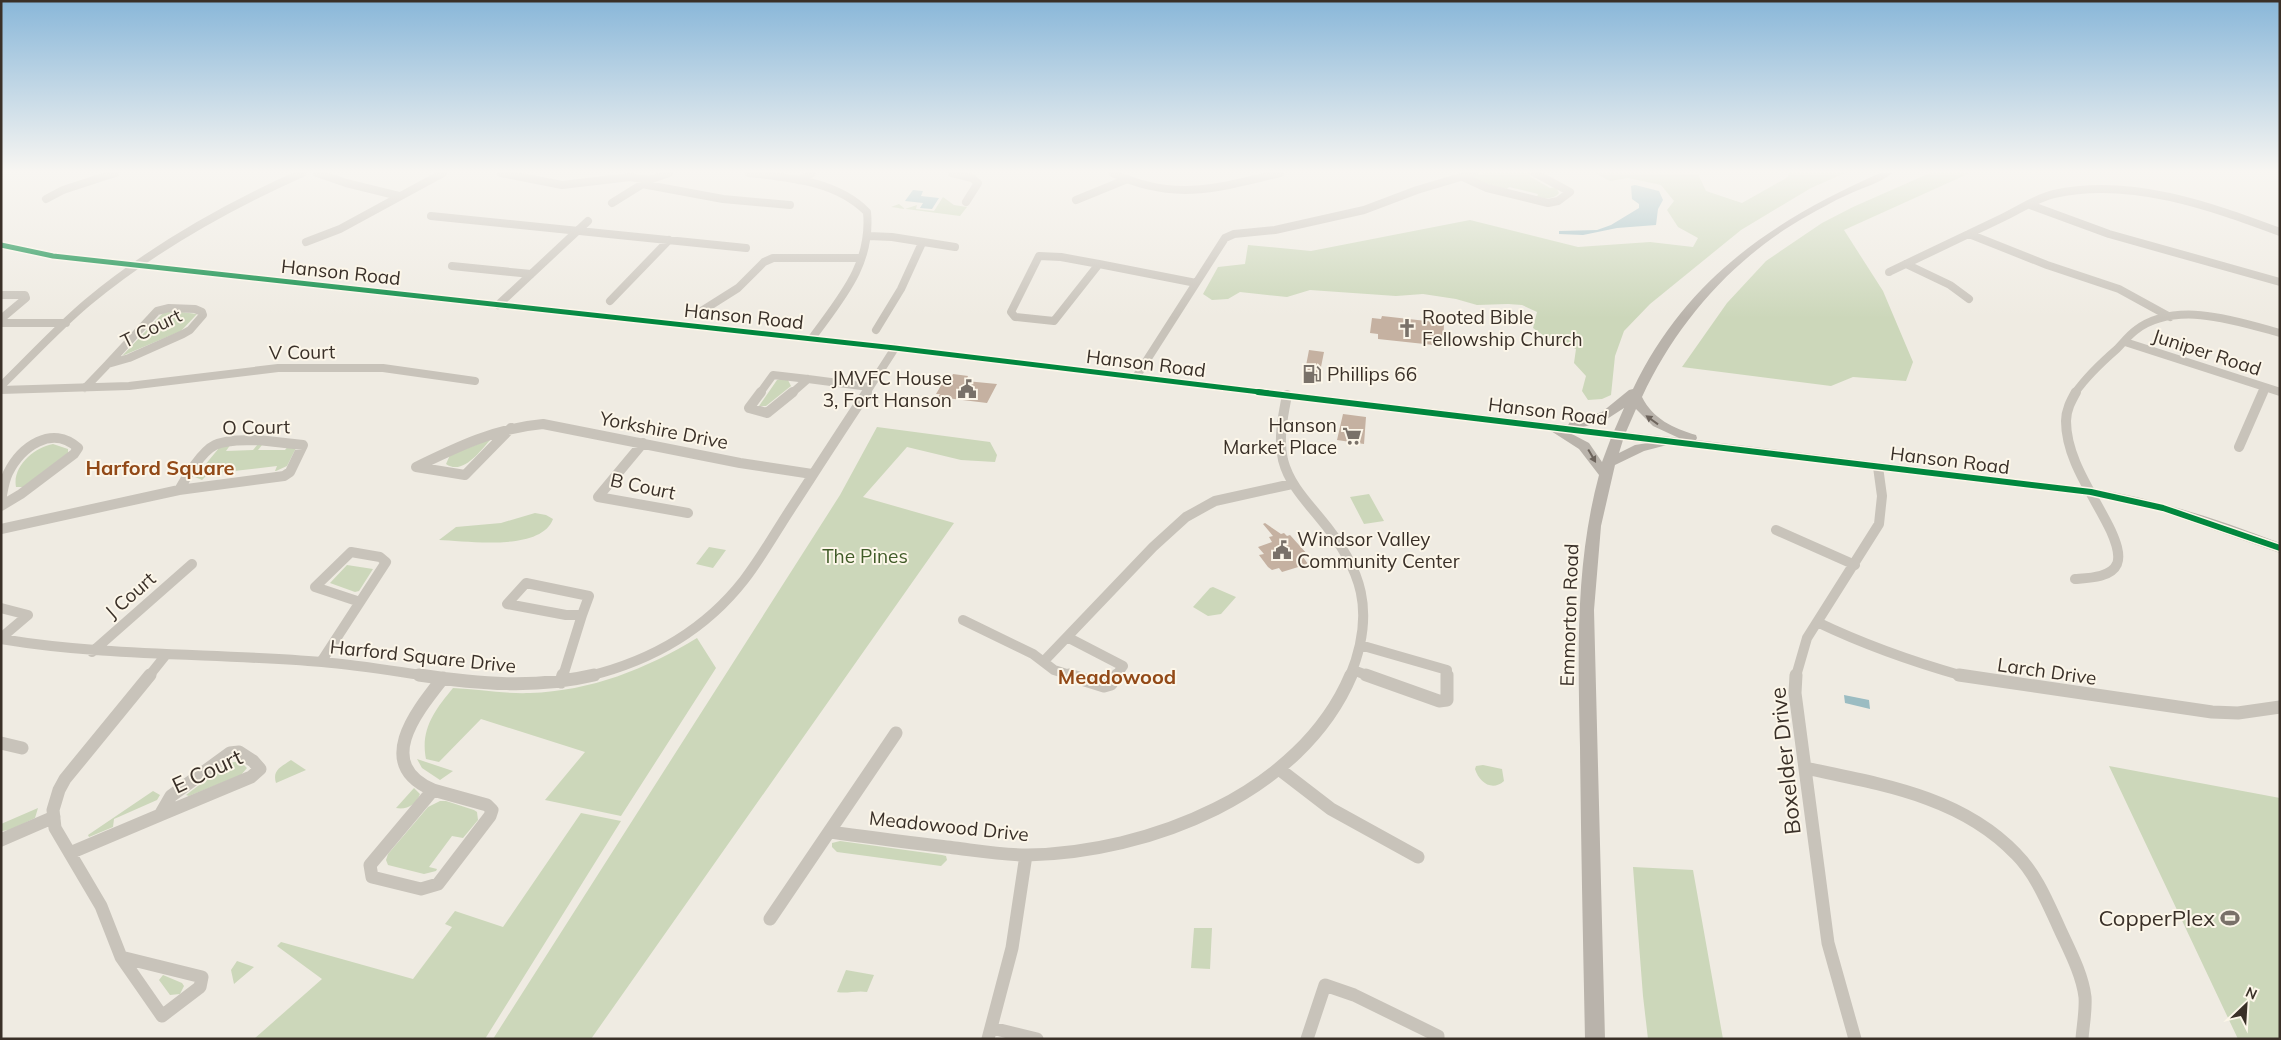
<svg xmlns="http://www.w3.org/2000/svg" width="2281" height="1040" font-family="Mulish,sans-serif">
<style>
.green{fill:#ccd7ba}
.water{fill:#9bbcc2}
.building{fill:#c5b1a1}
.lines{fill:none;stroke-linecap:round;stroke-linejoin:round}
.street-far2{stroke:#c8c3ba;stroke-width:8}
.street-far1{stroke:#c8c3ba;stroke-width:10}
.street{stroke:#c8c3ba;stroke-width:13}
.secondary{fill:#b9b3ab;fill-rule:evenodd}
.cycleway-far1-casing{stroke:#fcf6e9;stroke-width:8}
.cycleway-casing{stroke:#fcf6e9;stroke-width:9}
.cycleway-far1{stroke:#00873e;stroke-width:5}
.cycleway{stroke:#00873e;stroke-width:6}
.oneway{fill:#6d645c}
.labels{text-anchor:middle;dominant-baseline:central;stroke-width:4;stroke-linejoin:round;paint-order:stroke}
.street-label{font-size:19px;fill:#3a3028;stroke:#fcf6e9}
.poi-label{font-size:19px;fill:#3a3028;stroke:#fcf6e9;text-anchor:start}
.park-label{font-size:19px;fill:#405b28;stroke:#fcf6e9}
.neighbourhood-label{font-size:20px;font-weight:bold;fill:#924917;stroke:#fcf6e9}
.near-street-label{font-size:22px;fill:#3a3028;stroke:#fcf6e9}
.near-poi-label{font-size:22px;fill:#3a3028;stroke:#fcf6e9;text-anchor:end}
</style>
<rect width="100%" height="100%" fill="#efebe2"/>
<!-- green -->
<path class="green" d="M 1485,173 L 1531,173 L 1533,174 L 1529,176 L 1550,188 L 1556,187 L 1559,193 C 1555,199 1544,199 1537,197 L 1538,194 L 1509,187 L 1507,189 L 1490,186 L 1473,178 L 1474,175 Z
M 1595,173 L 1698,174 L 1706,191 L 1742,203 L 1788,177 L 1788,173 L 1845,173 L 1811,188 L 1741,230 L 1650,304 L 1624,331 L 1615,356 L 1611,395 L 1602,399 L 1588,400 L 1582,391 L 1586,376 L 1574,363 L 1576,349 L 1543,335 L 1533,328 L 1537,312 L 1522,305 L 1508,304 L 1477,305 L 1456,299 L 1423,294 L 1396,296 L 1310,290 L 1287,297 L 1240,292 L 1228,299 L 1212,300 L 1203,294 L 1218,267 L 1245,264 L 1248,245 L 1311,251 L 1470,220 L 1578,247 L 1650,242 L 1693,247 L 1698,238 L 1678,227 L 1667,210 L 1674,201 L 1661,185 L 1628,178 L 1610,181 Z
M 1930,173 L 1970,173 L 1844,230 L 1883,291 L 1913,362 L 1906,381 L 1853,377 L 1831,386 L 1682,367 L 1727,303 L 1766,261 L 1822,223 L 1853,207 Z
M 943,197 L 954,205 L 967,207 L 960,216 L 891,207 L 899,204 L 905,209 L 917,205 L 916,209 L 934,211 Z
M 173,311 L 197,314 L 181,331 L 122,356 L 163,313 Z
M 780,379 L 788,380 L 791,386 L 766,406 L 759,406 L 777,380 Z
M 877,427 L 990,442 L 997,455 L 995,462 L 961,460 L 907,447 L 863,497 L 954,523 L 591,1039 L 493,1039 L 840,495 Z
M 491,439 C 481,450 463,476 446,464 L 450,455 Z
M 53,444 L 68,449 L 68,453 L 23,487 L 16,487 C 12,466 35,447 53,444 Z
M 231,444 L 226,451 L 253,450 L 258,444 L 262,445 L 258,450 L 285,450 L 289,445 L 296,448 L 287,466 L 276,471 L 275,471 L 277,466 L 208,474 L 202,480 L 195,477 L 219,448 Z
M 1369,494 L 1384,521 L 1364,524 L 1350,497 Z
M 535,513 L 546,515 L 553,519 C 541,552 467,541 439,540 L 456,527 L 501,523 Z
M 709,547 L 726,550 L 713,568 L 696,564 Z
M 347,565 L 373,569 L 359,591 L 355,592 L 330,583 Z
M 1213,587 L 1236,597 L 1221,614 L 1208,616 L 1193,607 L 1210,588 Z
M 697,638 L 716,668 L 621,816 L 545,800 L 585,752 L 481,719 L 439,762 L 426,759 C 420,729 435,710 453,688 C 479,689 504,694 530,693 C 591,691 646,669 697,638 Z
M 417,759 L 453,771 L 440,780 L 422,768 Z
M 291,760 L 306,770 L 276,783 C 272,770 281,767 291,760 Z
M 240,761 L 247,768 L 241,775 L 189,796 L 186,795 L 228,763 Z
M 1483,765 L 1502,769 L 1504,781 C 1492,792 1479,782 1475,769 L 1476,766 Z
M 2109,766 L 2280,798 L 2280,1039 L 2238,1039 Z
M 414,788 L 420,794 C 416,805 407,810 396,808 Z
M 153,791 L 160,795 L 157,800 L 114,819 L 113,827 L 89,837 L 88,835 Z
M 440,801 L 446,801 L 474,810 L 477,812 L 478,820 L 463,838 L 452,836 L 429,867 L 437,869 L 436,871 L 424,874 L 388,865 L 386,860 L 388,854 L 428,807 Z
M 38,808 L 35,818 L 10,830 L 1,831 L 1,824 Z
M 581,813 L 621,821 L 485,1039 L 254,1039 L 322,979 L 277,946 L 281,942 L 413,979 L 452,927 L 445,924 L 455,911 L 503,927 Z
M 840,841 L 942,855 L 946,856 L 947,860 L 941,866 L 837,852 L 832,847 L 832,843 Z
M 1633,867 L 1693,870 L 1723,1039 L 1648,1039 L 1643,996 Z
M 1194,928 L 1212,928 L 1210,969 L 1191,968 Z
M 237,961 L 254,967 L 234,984 L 231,970 Z
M 846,970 L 874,975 L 867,992 C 857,990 847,994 837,992 Z
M 163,975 L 182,983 L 184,986 L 180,994 L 170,995 L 159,980 Z"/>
<!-- water -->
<path class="water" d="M 1635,185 L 1659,191 L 1663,200 L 1658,209 L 1656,225 L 1617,228 L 1583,235 L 1559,234 L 1559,231 L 1597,230 L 1611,225 L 1639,208 L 1639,204 L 1632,199 L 1631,186 Z
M 913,190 L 923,191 L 921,196 L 939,198 L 932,209 L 920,208 L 923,203 L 905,201 Z
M 1844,695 L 1869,700 L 1870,709 L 1845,703 Z"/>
<!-- building -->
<path class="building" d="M 1382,316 L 1444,323 L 1443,346 L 1378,339 L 1378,334 L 1370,333 L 1372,318 L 1381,319 Z
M 1309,350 L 1324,352 L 1319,377 L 1304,376 Z
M 953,374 L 968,376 L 966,381 L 997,384 L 987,403 L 938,397 L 940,394 L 936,394 L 946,377 L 951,378 Z
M 1343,414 L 1366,417 L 1364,444 L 1337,440 Z
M 1265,523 L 1281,534 L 1284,533 L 1287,536 L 1290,535 L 1308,555 L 1303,557 L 1308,564 L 1282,572 L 1279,568 L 1272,570 L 1268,567 L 1259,555 L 1264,554 L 1258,547 L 1272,542 L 1269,537 L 1273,536 L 1263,524 Z"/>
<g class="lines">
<!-- street-far2 -->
<path class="street-far2" d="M 317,173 L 346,183 L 399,196
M 501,173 L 562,185 L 630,177 L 649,180
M 749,173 C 791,178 836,181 867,212 C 872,264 841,298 812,338
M 952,173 L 972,178 L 978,183 L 966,202
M 1113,173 C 1173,202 1219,188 1280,173
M 1463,177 L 1487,188 L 1548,203 L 1558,201 L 1570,192 L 1535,173
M 799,180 L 812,173
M 642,184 L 723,199 L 790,205
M 46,199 L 63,190 L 115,173
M 1076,200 L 1125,180
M 612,203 L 649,180 L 669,173
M 2030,205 L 2109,234 L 2280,282
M 431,216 L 746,248
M 1969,234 L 2047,265 L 2119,289 L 2170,317
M 869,236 L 892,237 L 955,247
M 306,242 L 340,229 L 443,173
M 1039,256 L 1061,257 L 1099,264 L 1054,321 L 1015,317 L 1011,312 Z
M 1099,264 L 1196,283
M 1906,264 L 1950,285 L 1969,299
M 452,266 L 531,274
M 1889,272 C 1927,254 1965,236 2002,218 C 2019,210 2036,198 2054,194 C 2130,177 2210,206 2280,232
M 1,295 L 25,295 L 26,298 L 1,319
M 610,301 L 669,240
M 498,305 L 588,221
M 169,308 L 195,309 L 202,312 L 203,315 L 190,330 L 183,334 L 129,358 L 108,364 L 157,311 Z
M 700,312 L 738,288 L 764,262 L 773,258 L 861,258
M 1,323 L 66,323
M 876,330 L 901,289 L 922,243
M 2125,342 L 2280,392
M 1136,377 L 1225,238 L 1234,234 L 1275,230 L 1364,210 L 1417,190 L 1474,173
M 808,379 L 869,387
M 1,386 C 30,358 57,328 88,302 C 153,248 226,207 302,173
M 85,388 L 108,364
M 1,390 L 129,386 L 278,368 L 383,368 L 475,381
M 760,393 L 773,375 L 808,379
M 792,393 L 808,379
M 866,393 L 895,348
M 2075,393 C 2087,376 2102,362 2117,349 C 2123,343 2129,335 2136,330 C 2176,300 2237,321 2280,333
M 2263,393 L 2265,388"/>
<!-- street-far1 -->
<path class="street-far1" d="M 761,392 L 749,408 L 767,413 L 793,392
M 1287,395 C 1283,416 1278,438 1283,460 C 1289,483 1304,499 1319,517 C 1363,569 1376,612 1350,676
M 511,428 L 465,475 L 416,467 C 457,447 496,428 543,424 L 740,463 L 812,474
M 258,440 L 303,445 L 290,472 L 284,476 L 179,490 C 186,477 202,451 215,445 C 228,439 245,441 258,440 Z
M 643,443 L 598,497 L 688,513
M 2239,447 L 2263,392
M 1,500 C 3,491 4,481 8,473 C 21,447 52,424 78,448 L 74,454 L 21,494 L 1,506
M 1,529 L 179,490
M 1776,530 L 1855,565
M 2075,579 C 2087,578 2111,578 2117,564 C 2121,554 2115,540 2111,531 C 2095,497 2066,460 2066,421 C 2066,410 2071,401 2076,392
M 526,583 L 589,596 L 582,615 L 566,615 L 507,604 Z
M 1,608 L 28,615 L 1,638
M 963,620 L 1033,654 L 1054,670 L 1073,676
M 1817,622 C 1867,646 1910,661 1963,676
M 1067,637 L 1123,666 L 1116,676
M 1,639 C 108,657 215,653 322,662 C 358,665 393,671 428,676
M 1360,645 L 1447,670 L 1447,676
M 92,652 L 192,564
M 1044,661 L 1153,547 L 1186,517 L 1215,501 L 1292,484
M 321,662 L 386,562 L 380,557 L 351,552 L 315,587 L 360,602
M 1353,670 L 1369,676
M 149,676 L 165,656
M 563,676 L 582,615
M 589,676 C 650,661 705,630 744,580 C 761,558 775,533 790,510 C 816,470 841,431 867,392
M 1796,676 L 1807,638 L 1879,524 L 1882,496 L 1878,467"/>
<!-- street -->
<path class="street" d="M 419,675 C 478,684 536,689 594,675
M 1069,675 L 1104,686 L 1111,684 L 1117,675
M 1366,675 L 1439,701 L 1447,700 L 1447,675
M 1796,675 L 1795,693 L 1828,943 L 1855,1039
M 1959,675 L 2212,712 L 2238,713 L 2280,707
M 561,682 L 563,675
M 1,743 L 22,748
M 239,752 L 253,761 L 260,769 L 251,777 L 160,815 L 171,796 L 230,753 Z
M 1805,768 C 1880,784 1961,796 2016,854 C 2035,873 2046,899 2057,923 C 2067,946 2082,972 2085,997 C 2086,1011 2083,1025 2082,1039
M 1279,769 L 1331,809 L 1418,857
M 433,790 L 487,805 L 492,810 L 490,816 L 438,884 L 421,889 L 372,877 L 370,865 Z
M 433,790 C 373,764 417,711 443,678
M 831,832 C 872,838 914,843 955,848 C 979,851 1003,855 1027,855 C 1148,853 1301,794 1351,675
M 1,840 L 54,817
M 70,853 L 160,815
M 770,919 L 896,733
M 121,957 L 202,977 L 200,987 L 162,1016 Z
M 121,957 L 101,906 L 55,828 L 53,810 L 59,790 L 65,779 L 150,675
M 992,1028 L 1037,1039
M 988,1039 L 1012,948 L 1026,855
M 1307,1039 L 1325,985 L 1354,995 L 1438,1036 L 1438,1039"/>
<!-- secondary -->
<path class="secondary" d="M 1880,173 L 1892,173 C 1881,183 1861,188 1847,195 C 1833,201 1820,209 1807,216 C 1734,257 1677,322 1642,397 C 1653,419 1673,428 1696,435 L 1697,438 L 1696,440 L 2091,488 C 2156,499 2218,519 2280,543 L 2280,553 L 2159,511 L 2091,496 L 1667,445 L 1644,451 L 1615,465 L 1601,526 L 1594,610 L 1605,1039 L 1585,1039 C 1583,941 1581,844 1580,747 C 1578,655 1575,564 1599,475 L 1579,449 L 1551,431 L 895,351 L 53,259 L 1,248 L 1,242 L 53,253 L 895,345 L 1568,425 L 1570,422 L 1602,412 L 1629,390 L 1633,389 C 1686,279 1772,221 1880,173 ZM 1624,408 L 1614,431 L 1583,427 L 1604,421 ZM 1636,409 L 1653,426 L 1679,438 L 1626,432 ZM 1570,433 L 1611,438 L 1602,462 L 1589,443 ZM 1623,440 L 1648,443 L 1635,445 L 1619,453 Z"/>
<!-- cycleway-far1 casing -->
<g class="cycleway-far1-casing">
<path id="cycleway-far1" d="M 1,245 L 53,256 L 895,348 L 1268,393"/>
</g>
<!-- cycleway casing -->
<g class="cycleway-casing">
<path id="cycleway" d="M 1258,392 L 2091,492 L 2163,508 L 2280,548"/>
</g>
<!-- cycleway-far1 -->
<use href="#cycleway-far1" class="cycleway-far1"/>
<!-- cycleway -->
<use href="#cycleway" class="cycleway"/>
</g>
<!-- one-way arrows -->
<defs><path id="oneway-solid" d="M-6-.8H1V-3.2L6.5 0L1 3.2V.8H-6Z" transform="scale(1.25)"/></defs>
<g class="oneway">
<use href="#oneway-solid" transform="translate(1652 420) rotate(-144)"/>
<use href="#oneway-solid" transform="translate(1592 456) rotate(60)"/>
</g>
<!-- sky -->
<linearGradient id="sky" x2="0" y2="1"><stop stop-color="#89b7d9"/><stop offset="0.54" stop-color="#f8f6f2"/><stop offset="1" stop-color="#f8f6f2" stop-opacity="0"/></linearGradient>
<rect width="2281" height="318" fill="url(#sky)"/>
<!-- icons -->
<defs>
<g id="church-bare" transform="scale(1.5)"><path d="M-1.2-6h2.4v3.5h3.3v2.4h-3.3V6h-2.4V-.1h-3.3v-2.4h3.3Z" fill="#797169" stroke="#fcf6e9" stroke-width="2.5" paint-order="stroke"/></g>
<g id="fuel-bare" transform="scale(1.5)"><path d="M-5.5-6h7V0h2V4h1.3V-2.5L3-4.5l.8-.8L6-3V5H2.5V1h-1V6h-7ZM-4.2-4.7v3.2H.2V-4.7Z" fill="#797169" stroke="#fcf6e9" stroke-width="2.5" paint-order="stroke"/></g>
<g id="civic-bare" transform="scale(1.5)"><path d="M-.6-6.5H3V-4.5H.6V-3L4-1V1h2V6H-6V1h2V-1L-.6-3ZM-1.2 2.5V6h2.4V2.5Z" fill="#797169" stroke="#fcf6e9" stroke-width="2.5" paint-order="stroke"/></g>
<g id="supermarket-bare" transform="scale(1.5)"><path d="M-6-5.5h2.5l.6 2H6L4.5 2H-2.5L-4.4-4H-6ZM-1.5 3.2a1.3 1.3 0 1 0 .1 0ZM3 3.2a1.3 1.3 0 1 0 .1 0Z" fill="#797169" stroke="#fcf6e9" stroke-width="2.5" paint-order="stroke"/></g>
<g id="stadium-bare" transform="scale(1.5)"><path d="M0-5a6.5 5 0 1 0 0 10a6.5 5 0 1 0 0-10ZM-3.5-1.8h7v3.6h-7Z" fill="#797169" stroke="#fcf6e9" stroke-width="2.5" paint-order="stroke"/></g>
</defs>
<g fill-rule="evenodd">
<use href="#church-bare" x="1407" y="328"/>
<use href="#fuel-bare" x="1312" y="374"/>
<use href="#civic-bare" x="967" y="389"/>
<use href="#supermarket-bare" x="1352" y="436"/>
<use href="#civic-bare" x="1282" y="550"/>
<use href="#stadium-bare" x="2230" y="918"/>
</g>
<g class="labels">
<!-- street labels -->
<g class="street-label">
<text transform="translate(341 272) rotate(6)">Hanson Road</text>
<text transform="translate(744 316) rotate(6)">Hanson Road</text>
<text transform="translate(151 328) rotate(-26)">T Court</text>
<text transform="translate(302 352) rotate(-1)">V Court</text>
<text transform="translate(2207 352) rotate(18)">Juniper Road</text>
<text transform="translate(1146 363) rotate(7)">Hanson Road</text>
<text transform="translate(1548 411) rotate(7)">Hanson Road</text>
<text transform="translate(256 427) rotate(-1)">O Court</text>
<text transform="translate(664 430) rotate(11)">Yorkshire Drive</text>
<text transform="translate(1950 460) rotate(7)">Hanson Road</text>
<text transform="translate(643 486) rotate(12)">B Court</text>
<text transform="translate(130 595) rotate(-41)">J Court</text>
<text transform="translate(1569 615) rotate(-88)">Emmorton Road</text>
<text transform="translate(423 656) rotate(6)">Harford Square Drive</text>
<text transform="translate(2047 671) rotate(8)">Larch Drive</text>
<text transform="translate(949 826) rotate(6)">Meadowood Drive</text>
</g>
<!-- poi labels -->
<g class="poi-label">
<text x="1422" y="317">Rooted Bible<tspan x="1422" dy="22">Fellowship Church</tspan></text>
<text x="1327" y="374">Phillips 66</text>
<text x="952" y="378" text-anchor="end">JMVFC House<tspan x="952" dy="22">3, Fort Hanson</tspan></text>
<text x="1337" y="425" text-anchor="end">Hanson<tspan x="1337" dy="22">Market Place</tspan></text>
<text x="1297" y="539">Windsor Valley<tspan x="1297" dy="22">Community Center</tspan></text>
</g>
<!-- park labels -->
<g class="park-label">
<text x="865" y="556">The Pines</text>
</g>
<!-- neighbourhood labels -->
<g class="neighbourhood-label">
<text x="160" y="467">Harford Square</text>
<text x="1117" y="676">Meadowood</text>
</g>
<!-- near-street labels -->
<g class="near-street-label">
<text transform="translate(1785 761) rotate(-96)">Boxelder Drive</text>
<text transform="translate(207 771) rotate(-25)">E Court</text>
</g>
<!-- near-poi labels -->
<g class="near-poi-label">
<text x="2215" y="918">CopperPlex</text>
</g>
</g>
<!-- border -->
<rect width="2281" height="1040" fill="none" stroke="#3a3028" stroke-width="5"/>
<!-- north arrow -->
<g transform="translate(2246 1005) rotate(25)" stroke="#fcf6e9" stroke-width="4" paint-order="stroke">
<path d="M0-4L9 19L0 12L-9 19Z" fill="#3a3028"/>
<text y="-8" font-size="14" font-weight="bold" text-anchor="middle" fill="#3a3028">N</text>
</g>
</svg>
